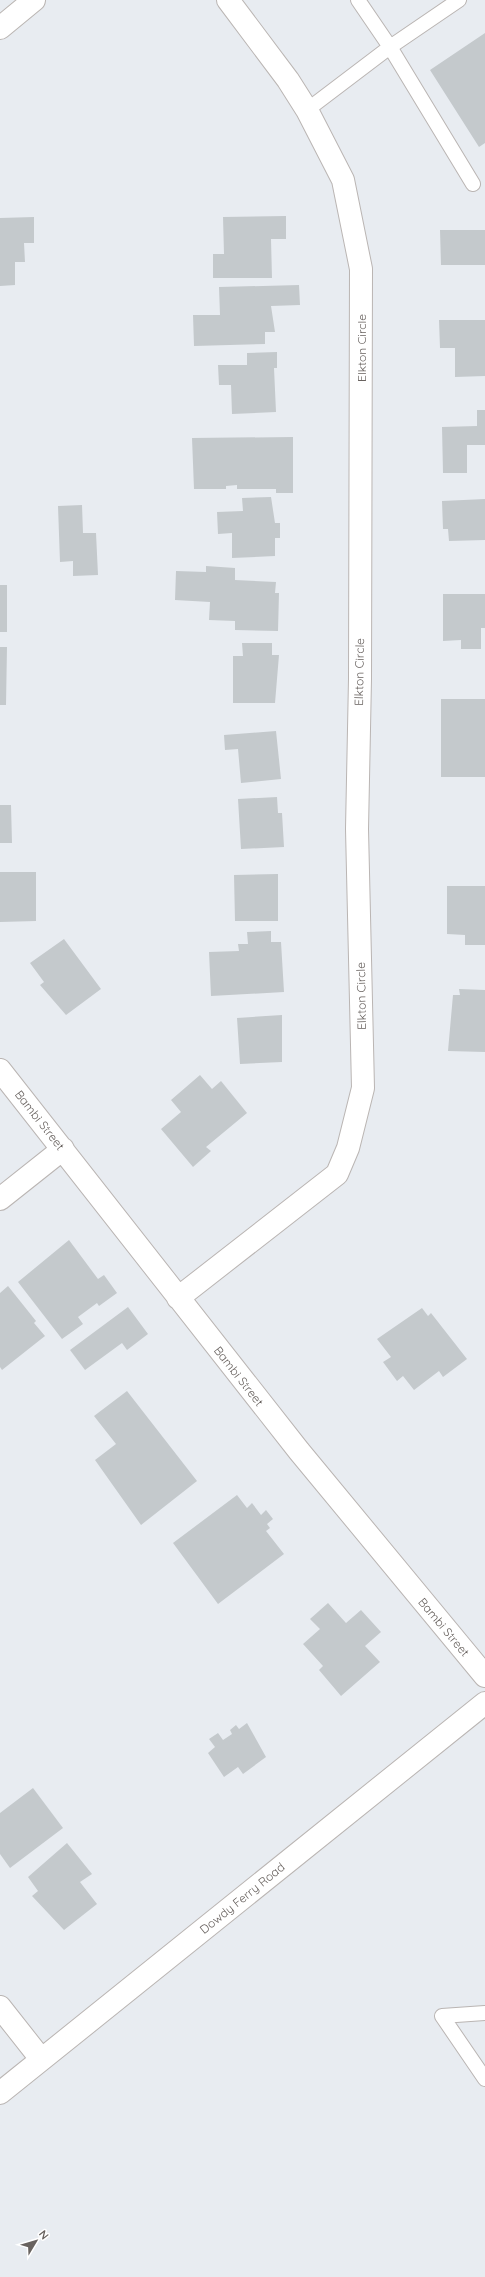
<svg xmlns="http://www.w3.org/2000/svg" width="485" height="2277" font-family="Quicksand,sans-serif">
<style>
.building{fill:#c4c9cc}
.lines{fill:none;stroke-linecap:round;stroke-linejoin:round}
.lane-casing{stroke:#bab5b3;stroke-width:16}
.street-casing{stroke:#bab5b3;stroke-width:24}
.secondary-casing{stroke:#bab5b2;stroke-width:24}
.lane{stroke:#fff;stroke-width:14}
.street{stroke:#fff;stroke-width:22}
.secondary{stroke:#fff;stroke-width:22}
.labels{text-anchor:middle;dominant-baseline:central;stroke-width:3;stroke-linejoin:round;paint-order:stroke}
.street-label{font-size:12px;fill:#68625f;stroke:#fff}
</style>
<rect width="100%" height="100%" fill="#e8ecf1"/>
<!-- building -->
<path class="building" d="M 485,33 L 485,143 L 479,147 L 430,70 Z
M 286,216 L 286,239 L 271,239 L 272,278 L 213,278 L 213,254 L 224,254 L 223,217 Z
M 34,217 L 34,243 L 24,243 L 25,262 L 15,262 L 15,285 L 0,286 L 0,218 Z
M 440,230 L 485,230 L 485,265 L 441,265 Z
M 299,285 L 300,305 L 271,306 L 275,332 L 265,332 L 265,344 L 194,346 L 193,315 L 220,315 L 219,287 Z
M 439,320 L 485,320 L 485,376 L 455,377 L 455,348 L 440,348 Z
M 277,352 L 277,368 L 274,368 L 276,412 L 232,414 L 231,385 L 219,385 L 218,365 L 247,365 L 247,353 Z
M 477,410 L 485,410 L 485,445 L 467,445 L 467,473 L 443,473 L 442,427 L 477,426 Z
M 293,437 L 293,493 L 276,493 L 276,489 L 237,489 L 237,485 L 226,486 L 226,489 L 194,489 L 192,438 Z
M 271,497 L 275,523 L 280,523 L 280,538 L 275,538 L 275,556 L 232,558 L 232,533 L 218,534 L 217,512 L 243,511 L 242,498 Z
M 485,499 L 485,540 L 449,541 L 448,529 L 443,529 L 442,501 Z
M 82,505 L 83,533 L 96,533 L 98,575 L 73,576 L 73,561 L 60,562 L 58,506 Z
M 206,566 L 235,568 L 235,580 L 276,582 L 275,593 L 279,593 L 278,631 L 235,630 L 235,621 L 209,620 L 210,602 L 175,600 L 176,571 L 206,572 Z
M 0,585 L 7,585 L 7,632 L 0,632 Z
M 443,594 L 485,594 L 485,628 L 481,628 L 481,649 L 461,649 L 461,640 L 443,641 Z
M 242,643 L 272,643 L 272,655 L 279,655 L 275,703 L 233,703 L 233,656 L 243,656 Z
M 0,647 L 7,647 L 6,705 L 0,705 Z
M 441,699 L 485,699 L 485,777 L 441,777 Z
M 276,731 L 281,779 L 241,783 L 238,749 L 225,750 L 224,735 Z
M 277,797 L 278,813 L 282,813 L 284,847 L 241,849 L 238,799 Z
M 0,805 L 11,805 L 12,843 L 0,843 Z
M 0,872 L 36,872 L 36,921 L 0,922 Z
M 278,874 L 278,921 L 235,921 L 234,875 Z
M 447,886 L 485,886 L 485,945 L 465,945 L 465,935 L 447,934 Z
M 271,931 L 271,942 L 281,942 L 284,992 L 211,996 L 209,952 L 239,951 L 238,944 L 248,944 L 247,932 Z
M 64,939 L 101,989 L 66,1015 L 40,985 L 44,982 L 30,963 Z
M 459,989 L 485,990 L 485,1052 L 448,1051 L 453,995 L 460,995 Z
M 282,1015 L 282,1062 L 240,1064 L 237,1018 Z
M 200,1075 L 212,1089 L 221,1081 L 247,1113 L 206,1147 L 211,1151 L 193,1167 L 161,1129 L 181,1112 L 171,1100 Z
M 69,1240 L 98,1279 L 104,1275 L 117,1293 L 99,1306 L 97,1303 L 78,1317 L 83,1324 L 62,1339 L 18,1282 Z
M 8,1286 L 36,1321 L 34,1323 L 45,1336 L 2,1370 L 0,1367 L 0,1293 Z
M 128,1307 L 148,1334 L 127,1350 L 122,1343 L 85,1370 L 70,1350 Z
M 422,1308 L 428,1316 L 431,1313 L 467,1359 L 443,1377 L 439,1371 L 414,1390 L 403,1376 L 397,1381 L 383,1362 L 391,1357 L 377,1339 Z
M 127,1391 L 197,1481 L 141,1525 L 95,1460 L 116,1444 L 94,1416 Z
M 237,1495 L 247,1508 L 252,1503 L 261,1515 L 266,1510 L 273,1519 L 267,1524 L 270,1528 L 266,1531 L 284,1554 L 218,1604 L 173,1543 Z
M 328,1603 L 346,1623 L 361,1610 L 381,1632 L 365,1646 L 380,1662 L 341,1696 L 319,1670 L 323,1666 L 303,1644 L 320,1629 L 310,1619 Z
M 247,1723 L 266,1757 L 243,1774 L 238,1767 L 224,1777 L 208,1753 L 215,1747 L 209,1739 L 218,1733 L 223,1740 L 232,1734 L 230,1730 L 236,1725 L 239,1729 Z
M 33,1788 L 63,1828 L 10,1868 L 0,1854 L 0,1813 Z
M 67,1843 L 92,1874 L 80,1882 L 97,1904 L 64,1930 L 32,1896 L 38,1891 L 28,1877 Z"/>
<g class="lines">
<!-- lane casing -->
<g class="lane-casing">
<path id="lane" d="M 358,0 L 390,47 L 473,184
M 307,110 L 390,47 L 459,0
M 485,2013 L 442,2016 L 485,2079"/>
</g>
<!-- street casing -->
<g class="street-casing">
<path id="street" d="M 0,1070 L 299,1451 L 485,1676
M 0,1199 L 63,1149
M 178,1298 L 337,1174 L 348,1148 L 363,1088 L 357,829 L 360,679 L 361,269 L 343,180 L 307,110 L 288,80 L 228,0
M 0,2007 L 41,2059
M 0,2093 L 485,1703"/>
</g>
<!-- secondary casing -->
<g class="secondary-casing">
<path id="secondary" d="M 0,28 L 34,0"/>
</g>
<!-- lane -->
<use href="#lane" class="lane"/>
<!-- street -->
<use href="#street" class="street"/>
<!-- secondary -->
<use href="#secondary" class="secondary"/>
</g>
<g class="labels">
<!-- street labels -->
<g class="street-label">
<text transform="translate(361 348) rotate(-90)">Elkton Circle</text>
<text transform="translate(359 672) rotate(-89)">Elkton Circle</text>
<text transform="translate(361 996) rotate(-91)">Elkton Circle</text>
<text transform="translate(40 1120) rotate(52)">Bambi Street</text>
<text transform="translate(239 1376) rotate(52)">Bambi Street</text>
<text transform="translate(444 1627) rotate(50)">Bambi Street</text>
<text transform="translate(242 1898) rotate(-39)">Dowdy Ferry Road</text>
</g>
</g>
<!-- north arrow -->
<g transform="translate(36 2241) rotate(52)" stroke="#ffffff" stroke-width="3" paint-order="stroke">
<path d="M0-3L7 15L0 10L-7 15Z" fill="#68625f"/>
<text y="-6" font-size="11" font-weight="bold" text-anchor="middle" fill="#68625f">N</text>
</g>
</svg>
